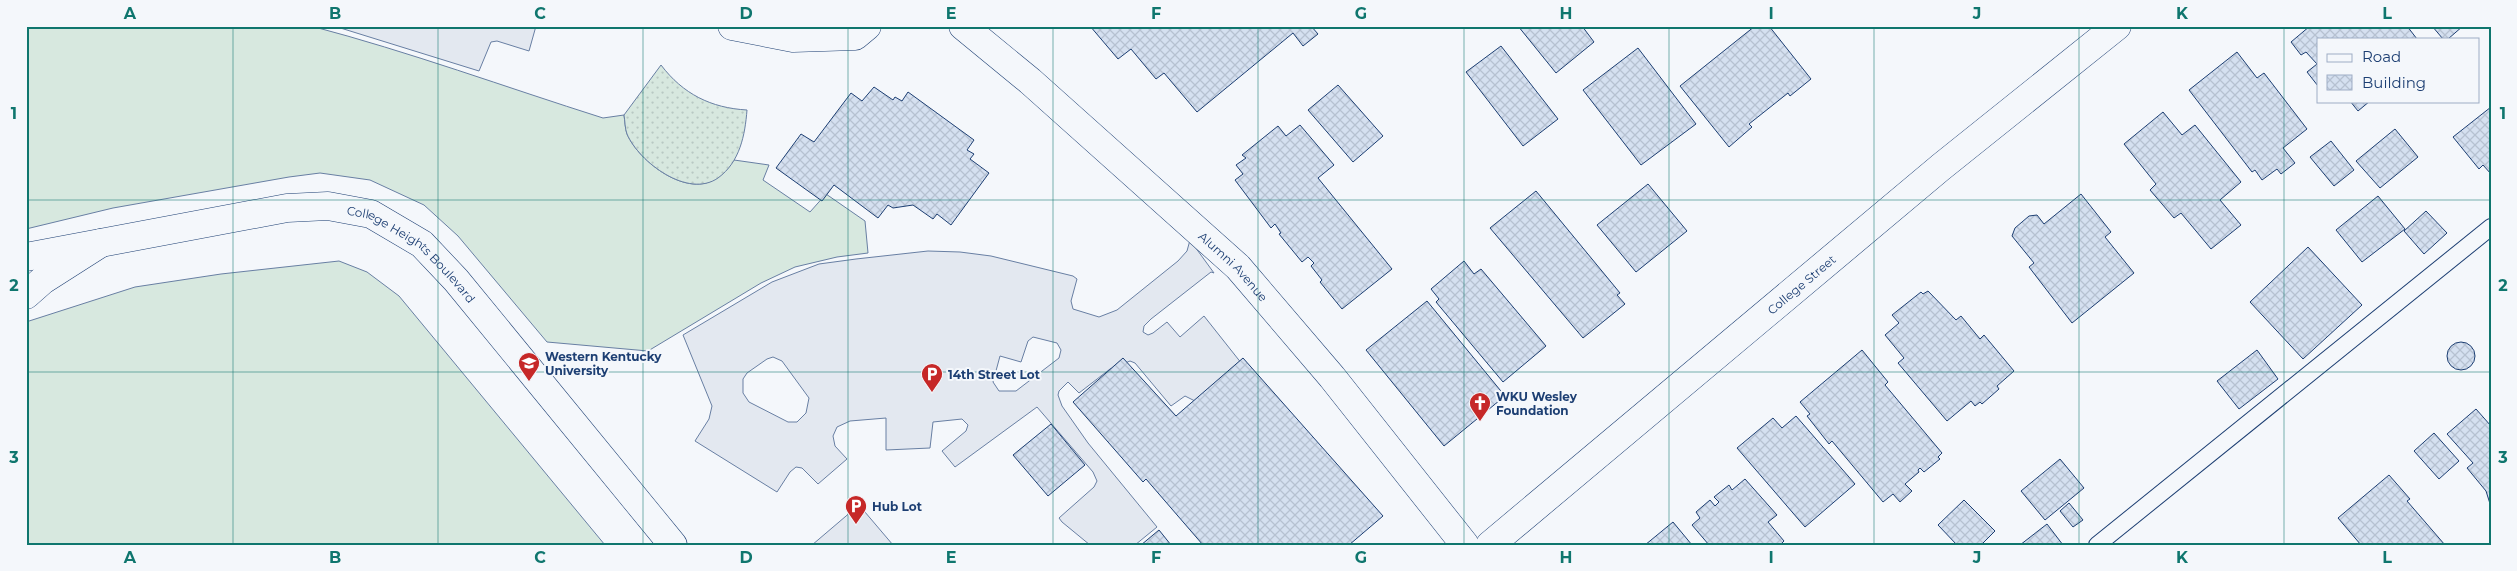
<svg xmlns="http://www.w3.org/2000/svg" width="2517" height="571" font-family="Montserrat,sans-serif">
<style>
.grass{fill:#d7e8df;stroke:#687fa3}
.garden{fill:url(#garden-dots);stroke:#687fa3}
.parking{fill:#e3e8f0;stroke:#687fa3;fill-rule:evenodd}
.building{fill:url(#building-cross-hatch);stroke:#1d3f73}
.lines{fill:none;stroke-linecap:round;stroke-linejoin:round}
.service-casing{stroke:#1d3f73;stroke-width:18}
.minor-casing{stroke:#1d3f73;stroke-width:29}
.tertiary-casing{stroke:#1d3f73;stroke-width:29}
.service{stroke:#f4f7fb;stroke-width:16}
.minor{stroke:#f4f7fb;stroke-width:28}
.tertiary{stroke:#f4f7fb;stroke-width:28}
.grid{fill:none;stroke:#0f766e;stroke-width:1;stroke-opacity:0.55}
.labels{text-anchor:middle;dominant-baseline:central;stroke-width:4;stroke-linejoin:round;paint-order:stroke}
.street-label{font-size:12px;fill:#1d3f73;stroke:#f4f7fb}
.poi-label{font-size:12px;font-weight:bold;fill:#1d3f73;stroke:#f4f7fb;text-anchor:start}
.neatline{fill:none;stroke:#0f766e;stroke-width:2}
.grid-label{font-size:16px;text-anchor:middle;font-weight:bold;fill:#0f766e}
</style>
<defs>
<pattern id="garden-dots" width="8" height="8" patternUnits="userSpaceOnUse" patternTransform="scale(1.25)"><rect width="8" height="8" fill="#d7e8df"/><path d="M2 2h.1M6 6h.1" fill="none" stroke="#b8c8c3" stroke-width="1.8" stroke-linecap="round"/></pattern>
<pattern id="building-cross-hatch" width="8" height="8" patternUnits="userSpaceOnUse" patternTransform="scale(1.25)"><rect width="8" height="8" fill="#d5e0f0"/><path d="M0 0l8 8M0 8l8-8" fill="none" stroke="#b6c1d1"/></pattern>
</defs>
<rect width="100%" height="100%" fill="#f4f7fb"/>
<!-- grass -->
<path class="grass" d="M 26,26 L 311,26 C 410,52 505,87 603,118 L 624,115 C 625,121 625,129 627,134 C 639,162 689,200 718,177 C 724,173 729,166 734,160 L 769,165 L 763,180 L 810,212 L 826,194 L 865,221 L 868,253 L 837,257 L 795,267 L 761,283 L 648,351 L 547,342 L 458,236 L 424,205 L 370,180 L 320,173 L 289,177 L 113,208 L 26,229 Z
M 339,261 L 367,272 L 399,296 L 605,545 L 26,545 L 26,322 L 135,287 L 221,274 Z"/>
<!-- garden -->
<path class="garden" d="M 661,65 C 683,94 711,108 747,110 C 745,135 740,162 718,178 C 688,199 639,162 627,134 C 625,129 625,121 624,115 Z"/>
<!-- parking -->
<path class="parking" d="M 334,26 L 536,26 L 529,51 L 497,41 L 491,42 L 479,71 Z
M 1190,240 L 1214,273 L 1211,272 L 1151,319 L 1144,326 L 1143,332 L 1148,335 L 1153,333 L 1167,322 L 1180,337 L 1204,316 L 1242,364 L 1197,402 L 1185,396 L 1171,406 L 1135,363 L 1130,361 L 1110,369 L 1079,393 L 1068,382 L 1059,391 L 1058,395 L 1062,406 L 1088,443 L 1157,527 L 1135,545 L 1090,545 L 1062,522 L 1059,518 L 1094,487 L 1097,481 L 1093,472 L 1037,407 L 955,467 L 942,451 L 966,431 L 968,425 L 962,419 L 933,422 L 930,448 L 886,450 L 886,418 L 850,421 L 837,427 L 833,436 L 835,446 L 847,459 L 818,484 L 802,468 L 796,467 L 790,472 L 777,492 L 695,441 L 709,419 L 712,406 L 683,335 L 772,282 L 819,264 L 856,259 L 928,251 L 960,252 L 991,256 L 1073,276 L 1077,279 L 1071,301 L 1073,309 L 1099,317 L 1117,310 L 1178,261 L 1187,251 ZM 1033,337 L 1057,343 L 1061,350 L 1059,358 L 1016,391 L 999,391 L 993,382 L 1000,356 L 1021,362 L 1028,341 ZM 773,357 L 782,361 L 809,398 L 806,413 L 797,422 L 788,422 L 749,402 L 743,393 L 743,379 L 747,373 L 767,359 Z
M 859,505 L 893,545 L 812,545 Z"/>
<!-- building -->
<path class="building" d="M 1090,26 L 1311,26 L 1318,34 L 1303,46 L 1293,33 L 1197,112 L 1164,73 L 1156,79 L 1131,49 L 1118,59 Z
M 1518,26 L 1582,26 L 1594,42 L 1556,73 Z
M 1755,26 L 1769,26 L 1811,79 L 1790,96 L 1788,93 L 1749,124 L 1752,127 L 1729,147 L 1680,86 Z
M 2310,26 L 2407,26 L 2417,39 L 2318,39 L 2318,86 L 2307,72 L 2317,64 L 2306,52 L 2301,55 L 2291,42 Z
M 2432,26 L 2463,26 L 2448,39 L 2443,39 Z
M 1501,46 L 1558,119 L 1523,146 L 1466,72 Z
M 1638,48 L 1696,124 L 1641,165 L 1583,90 Z
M 2237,52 L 2257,78 L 2264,73 L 2307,129 L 2283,148 L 2295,163 L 2281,174 L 2277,169 L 2262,180 L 2255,170 L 2252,172 L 2189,90 Z
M 1338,85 L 1383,136 L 1353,162 L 1308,110 Z
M 874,87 L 893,100 L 895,97 L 902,101 L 908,92 L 974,140 L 967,150 L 974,154 L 970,159 L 989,173 L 951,225 L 937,214 L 933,219 L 913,205 L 893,208 L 888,205 L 878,218 L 834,185 L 822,201 L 776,168 L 801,134 L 814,142 L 851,93 L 862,101 Z
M 2350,101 L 2370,101 L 2358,111 Z
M 2491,107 L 2491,174 L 2483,165 L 2479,169 L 2453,137 Z
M 2163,112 L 2182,135 L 2195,125 L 2241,182 L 2220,200 L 2241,225 L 2211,249 L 2181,213 L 2174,218 L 2150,190 L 2156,184 L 2124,144 Z
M 1300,125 L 1334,165 L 1318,178 L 1392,269 L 1342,309 L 1320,282 L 1322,280 L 1311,266 L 1314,263 L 1308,257 L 1302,262 L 1279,234 L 1281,233 L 1275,224 L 1271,228 L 1235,180 L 1243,174 L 1236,165 L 1246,158 L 1242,155 L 1278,126 L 1286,136 Z
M 2395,129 L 2418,157 L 2380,188 L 2356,161 Z
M 2331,141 L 2354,170 L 2334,186 L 2310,157 Z
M 1648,184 L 1687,231 L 1636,272 L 1597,225 Z
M 1536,191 L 1620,293 L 1617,295 L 1625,304 L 1583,338 L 1490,228 Z
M 2081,194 L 2111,232 L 2105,237 L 2134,273 L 2072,323 L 2029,267 L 2034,263 L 2012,236 L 2015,228 L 2029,216 L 2037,215 L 2044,224 Z
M 2378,196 L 2405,229 L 2362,262 L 2336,230 Z
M 2426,211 L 2447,233 L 2424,254 L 2404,231 Z
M 2308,247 L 2362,305 L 2303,359 L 2250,302 Z
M 1464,261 L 1474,274 L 1481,269 L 1546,346 L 1503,382 L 1436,302 L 1439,299 L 1431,289 Z
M 1928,291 L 1956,320 L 1961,316 L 1980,339 L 1984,335 L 2014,371 L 1997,386 L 1999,389 L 1982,404 L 1980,402 L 1975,406 L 1971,401 L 1947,421 L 1898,363 L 1904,358 L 1885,335 L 1899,323 L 1892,315 L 1921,292 L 1923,294 Z
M 1427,301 L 1505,396 L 1444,446 L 1366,350 Z
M2447 356a14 14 0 1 1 28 0a14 14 0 1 1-28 0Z
M 1862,350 L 1888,382 L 1885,385 L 1942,453 L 1938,457 L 1940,459 L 1924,472 L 1920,468 L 1918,470 L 1919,472 L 1905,484 L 1912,491 L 1900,502 L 1893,494 L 1883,502 L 1832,441 L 1829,444 L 1807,416 L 1810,414 L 1800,402 Z
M 2257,350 L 2278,379 L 2239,409 L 2217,381 Z
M 1123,358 L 1176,416 L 1243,358 L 1383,516 L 1349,545 L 1203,545 L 1146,479 L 1143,482 L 1073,402 Z
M 2476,409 L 2491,426 L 2491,507 L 2486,491 L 2467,468 L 2473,463 L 2447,434 Z
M 1796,416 L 1855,484 L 1805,527 L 1737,448 L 1773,418 L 1782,428 Z
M 1051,424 L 1085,465 L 1048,496 L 1013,455 Z
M 2434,433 L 2459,461 L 2439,479 L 2414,451 Z
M 2060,459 L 2084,488 L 2045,520 L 2021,491 Z
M 2389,475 L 2410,499 L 2407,501 L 2445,545 L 2361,545 L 2338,518 Z
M 1745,479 L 1777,515 L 1768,522 L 1784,541 L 1780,545 L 1709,545 L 1692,525 L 1700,518 L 1696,512 L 1710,500 L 1715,506 L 1719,502 L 1714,497 L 1729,485 L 1732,490 Z
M 1964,500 L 1995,531 L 1981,545 L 1957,545 L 1938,525 Z
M 2069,503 L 2083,520 L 2073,527 L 2060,511 Z
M 1673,522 L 1692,545 L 1645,545 Z
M 2047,524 L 2063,545 L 2020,545 Z
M 1159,530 L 1171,545 L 1141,545 Z"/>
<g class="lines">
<!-- service casing -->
<g class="service-casing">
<path id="service" d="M 2097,545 L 2491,227"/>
</g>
<!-- minor casing -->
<g class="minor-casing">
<g id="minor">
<path id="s1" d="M 963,26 L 1030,81 L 1238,267 L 1332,377 L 1465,545"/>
<path d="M 26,295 L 43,280 L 101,243"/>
</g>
</g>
<!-- tertiary casing -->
<g class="tertiary-casing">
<g id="tertiary">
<path d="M 732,26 L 793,38 L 855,36 L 867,26"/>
<path id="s2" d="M 26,257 L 287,208 L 328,206 L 371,214 L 422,244 L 456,280 L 673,545"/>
<path id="s3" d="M 1490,545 L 1941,167 L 2117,26"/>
</g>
</g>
<!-- service -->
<use href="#service" class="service"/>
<!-- minor -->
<use href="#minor" class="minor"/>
<!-- tertiary -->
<use href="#tertiary" class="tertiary"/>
</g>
<!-- grid -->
<path class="grid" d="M 233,26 L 233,545M 438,26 L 438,545M 643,26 L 643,545M 848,26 L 848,545M 1053,26 L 1053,545M 1258,26 L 1258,545M 1464,26 L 1464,545M 1669,26 L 1669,545M 1874,26 L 1874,545M 2079,26 L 2079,545M 2284,26 L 2284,545M 26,200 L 2491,200M 26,372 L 2491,372"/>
<!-- icons -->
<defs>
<g id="university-pin" transform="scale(1.125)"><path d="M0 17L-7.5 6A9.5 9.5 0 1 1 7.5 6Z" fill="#c62828" stroke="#f4f7fb"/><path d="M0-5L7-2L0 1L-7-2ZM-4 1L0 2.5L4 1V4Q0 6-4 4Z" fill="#fff"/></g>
<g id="parking-pin" transform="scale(1.125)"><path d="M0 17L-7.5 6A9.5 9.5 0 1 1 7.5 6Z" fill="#c62828" stroke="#f4f7fb"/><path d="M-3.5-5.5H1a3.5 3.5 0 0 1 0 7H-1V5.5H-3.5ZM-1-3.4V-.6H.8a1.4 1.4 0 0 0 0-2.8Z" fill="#fff"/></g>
<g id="church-pin" transform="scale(1.125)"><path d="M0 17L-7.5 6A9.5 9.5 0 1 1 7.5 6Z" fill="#c62828" stroke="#f4f7fb"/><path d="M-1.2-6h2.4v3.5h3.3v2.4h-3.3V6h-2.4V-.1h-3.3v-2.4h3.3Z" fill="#fff"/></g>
</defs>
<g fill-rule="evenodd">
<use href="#university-pin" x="529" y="363"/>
<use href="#parking-pin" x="932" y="374"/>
<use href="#church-pin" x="1480" y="403"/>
<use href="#parking-pin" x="856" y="506"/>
</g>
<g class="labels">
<!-- street labels -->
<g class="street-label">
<text stroke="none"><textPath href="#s2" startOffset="406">College Heights Boulevard</textPath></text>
<text stroke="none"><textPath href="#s1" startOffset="362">Alumni Avenue</textPath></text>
<text stroke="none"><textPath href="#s3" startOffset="406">College Street</textPath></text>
</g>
<!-- poi labels -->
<g class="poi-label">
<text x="545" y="356">Western Kentucky<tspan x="545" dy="14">University</tspan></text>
<text x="948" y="374">14th Street Lot</text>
<text x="1496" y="396">WKU Wesley<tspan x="1496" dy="14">Foundation</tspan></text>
<text x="872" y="506">Hub Lot</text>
</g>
</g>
<!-- border -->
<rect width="2517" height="571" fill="none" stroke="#f4f7fb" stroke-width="55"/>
<!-- legend -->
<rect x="2317" y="38" width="162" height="65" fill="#f4f7fb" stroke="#9eadc5"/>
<rect x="2327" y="54" width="25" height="8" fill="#f4f7fb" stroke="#9eadc5"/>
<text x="2362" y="62" font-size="15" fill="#1d3f73">Road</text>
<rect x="2327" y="75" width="25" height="15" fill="url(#building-cross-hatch)" stroke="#9eadc5"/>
<text x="2362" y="88" font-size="15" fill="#1d3f73">Building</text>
<rect x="28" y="28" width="2462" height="516" class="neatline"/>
<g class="grid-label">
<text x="130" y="19">A</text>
<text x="335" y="19">B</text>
<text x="540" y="19">C</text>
<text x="746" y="19">D</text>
<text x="951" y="19">E</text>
<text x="1156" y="19">F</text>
<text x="1361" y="19">G</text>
<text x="1566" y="19">H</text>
<text x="1771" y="19">I</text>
<text x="1977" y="19">J</text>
<text x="2182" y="19">K</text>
<text x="2387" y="19">L</text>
<text x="14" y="119">1</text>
<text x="2503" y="119">1</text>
<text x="14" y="291">2</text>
<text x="2503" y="291">2</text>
<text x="14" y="463">3</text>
<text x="2503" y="463">3</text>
<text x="130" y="563">A</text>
<text x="335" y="563">B</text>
<text x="540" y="563">C</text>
<text x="746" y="563">D</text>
<text x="951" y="563">E</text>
<text x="1156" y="563">F</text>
<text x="1361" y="563">G</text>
<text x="1566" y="563">H</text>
<text x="1771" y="563">I</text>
<text x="1977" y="563">J</text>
<text x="2182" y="563">K</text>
<text x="2387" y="563">L</text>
</g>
</svg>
